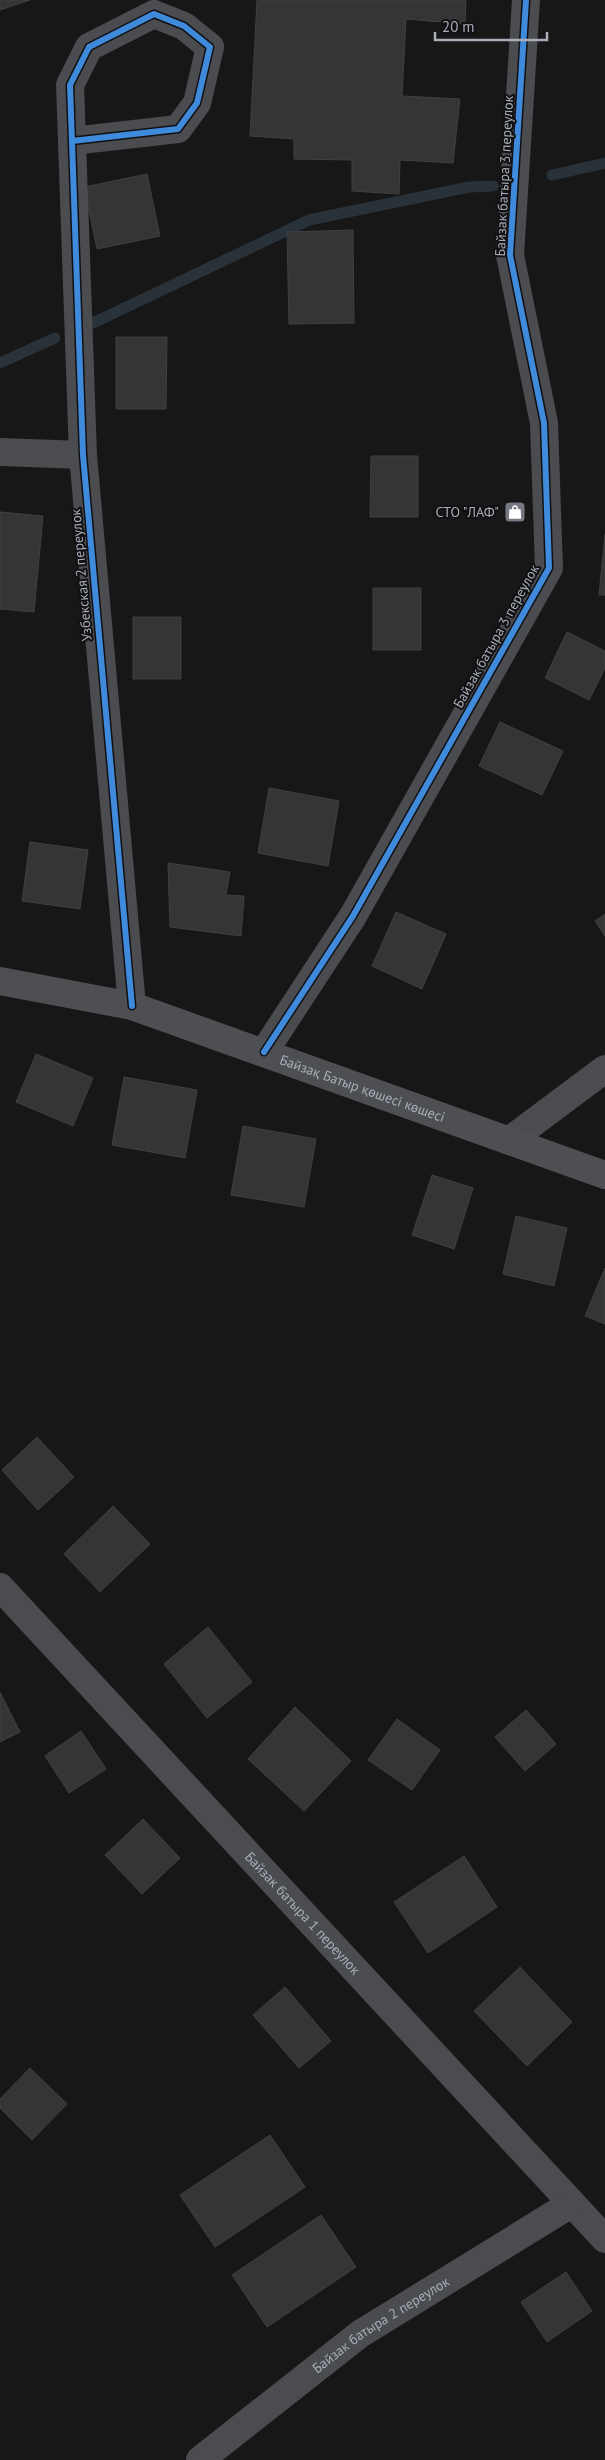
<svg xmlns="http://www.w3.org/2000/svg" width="605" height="2460" font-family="'PT Sans',sans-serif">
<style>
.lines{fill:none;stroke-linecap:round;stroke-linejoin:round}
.stream{stroke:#2a3239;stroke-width:11}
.building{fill:#353536;stroke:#3f4043}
.minor{stroke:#4b4c50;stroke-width:28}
.major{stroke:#4d4f52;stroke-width:28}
.cycleway-casing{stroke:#111113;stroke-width:9}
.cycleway{stroke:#408adc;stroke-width:6}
.labels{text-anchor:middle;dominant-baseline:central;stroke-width:4;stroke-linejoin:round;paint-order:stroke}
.street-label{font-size:14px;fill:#a8adb8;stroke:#111113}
.poi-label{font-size:14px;fill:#a8adb8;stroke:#111113;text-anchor:end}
</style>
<rect width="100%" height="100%" fill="#171717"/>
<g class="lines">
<!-- stream -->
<path class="stream" d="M 552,175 L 605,163
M 93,323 L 309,220 L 469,187 L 493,186
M 0,363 L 55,338"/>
</g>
<!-- building -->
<path class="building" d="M 0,0 L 30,0 L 0,10 Z
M 257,0 L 466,0 L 465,24 L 406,19 L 402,96 L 460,99 L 453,163 L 400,160 L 399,194 L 352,191 L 352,160 L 294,159 L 294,139 L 250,136 Z
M 147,174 L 160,236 L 97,249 L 84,187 Z
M 353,230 L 354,323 L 289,324 L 287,232 Z
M 116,337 L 167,337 L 166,409 L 116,409 Z
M 371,456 L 418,456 L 418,517 L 370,517 Z
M 0,512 L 43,516 L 34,612 L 0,609 Z
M 605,534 L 605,595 L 599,595 Z
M 373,588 L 421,588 L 421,650 L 373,650 Z
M 133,617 L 181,617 L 181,679 L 133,679 Z
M 567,632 L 605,651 L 605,668 L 589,700 L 545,678 Z
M 500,722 L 563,751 L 542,795 L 479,766 Z
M 269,788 L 339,801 L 328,866 L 258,853 Z
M 30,842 L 88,850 L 80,909 L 22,901 Z
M 168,863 L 230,872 L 226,895 L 244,896 L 241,936 L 170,927 Z
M 396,912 L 446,934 L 422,989 L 372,966 Z
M 605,914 L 605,936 L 595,921 Z
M 36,1054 L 93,1078 L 73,1126 L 16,1102 Z
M 124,1077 L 197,1090 L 185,1158 L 112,1145 Z
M 243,1126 L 316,1139 L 304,1207 L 231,1195 Z
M 432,1175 L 473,1188 L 454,1249 L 412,1235 Z
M 516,1216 L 567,1228 L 554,1286 L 503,1274 Z
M 605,1268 L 605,1324 L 585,1316 Z
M 37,1437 L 74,1477 L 38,1510 L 2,1470 Z
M 113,1506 L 150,1544 L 100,1592 L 64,1554 Z
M 208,1627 L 252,1682 L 207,1718 L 164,1664 Z
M 0,1692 L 20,1732 L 0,1742 Z
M 295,1707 L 351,1761 L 304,1811 L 248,1759 Z
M 526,1710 L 556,1744 L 525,1771 L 495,1737 Z
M 397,1719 L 440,1750 L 412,1790 L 368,1760 Z
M 81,1731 L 106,1769 L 69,1793 L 45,1756 Z
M 143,1819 L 180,1858 L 142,1894 L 105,1855 Z
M 464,1856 L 497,1907 L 428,1953 L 394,1902 Z
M 520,1967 L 572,2022 L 527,2066 L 474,2011 Z
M 285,1987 L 331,2041 L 299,2068 L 253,2015 Z
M 30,2068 L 67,2104 L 32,2140 L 0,2108 L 0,2099 Z
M 270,2135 L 305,2187 L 215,2247 L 180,2195 Z
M 321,2215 L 356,2267 L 267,2327 L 232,2275 Z
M 566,2272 L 592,2311 L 547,2342 L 521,2302 Z"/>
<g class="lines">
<!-- minor -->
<g class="minor">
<path d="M 72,141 L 178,129 L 197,103 L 210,47 L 184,26 L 154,14 L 89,47 L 70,85 L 83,455 L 132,1006"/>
<path d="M 0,452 L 83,455"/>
<path d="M 264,1052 L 353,916 L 549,568 L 544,423 L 510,255 L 526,0"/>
<path d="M 510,1140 L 605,1069"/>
<path id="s1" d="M 0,1587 L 605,2239"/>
<path id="s2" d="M 200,2460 L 360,2334 L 571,2204"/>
</g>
<!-- major -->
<path class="major" id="s3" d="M 0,981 L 132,1006 L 605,1175"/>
<!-- cycleway casing -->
<g class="cycleway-casing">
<path id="cycleway" d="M 72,141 L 178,129 L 197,103 L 210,47 L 184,26 L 154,14 L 89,47 L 70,85 L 83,455 L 132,1006
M 264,1052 L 353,916 L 549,568 L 544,423 L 510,255 L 526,0"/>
</g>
<!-- cycleway -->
<use href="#cycleway" class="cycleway"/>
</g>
<!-- icons -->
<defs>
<g id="shop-square" transform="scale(1.125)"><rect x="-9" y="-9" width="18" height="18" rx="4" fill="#757880" stroke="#111113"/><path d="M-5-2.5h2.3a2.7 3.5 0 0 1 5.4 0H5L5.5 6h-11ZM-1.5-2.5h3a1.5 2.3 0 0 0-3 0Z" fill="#fff"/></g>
</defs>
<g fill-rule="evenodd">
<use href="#shop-square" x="515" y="512"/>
</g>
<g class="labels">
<!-- street labels -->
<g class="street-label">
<text transform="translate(504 176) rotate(-87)">Байзак батыра 3 переулок</text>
<text transform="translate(81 575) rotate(-95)">Узбекская 2 переулок</text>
<text transform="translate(496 636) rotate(-61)">Байзак батыра 3 переулок</text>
<text stroke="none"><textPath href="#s3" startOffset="379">Байзақ Батыр қөшесі көшесі</textPath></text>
<text stroke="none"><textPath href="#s1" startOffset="445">Байзак батыра 1 переулок</textPath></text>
<text stroke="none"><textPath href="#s2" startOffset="226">Байзак батыра 2 переулок</textPath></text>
</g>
<!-- poi labels -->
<g class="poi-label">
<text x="499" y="512">СТО "ЛАФ"</text>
</g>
</g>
<!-- scale -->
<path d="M435 32v8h112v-8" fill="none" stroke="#a8adb8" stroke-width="2.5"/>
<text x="442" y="32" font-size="15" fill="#a8adb8" stroke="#111113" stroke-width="4" paint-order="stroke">20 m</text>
</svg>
